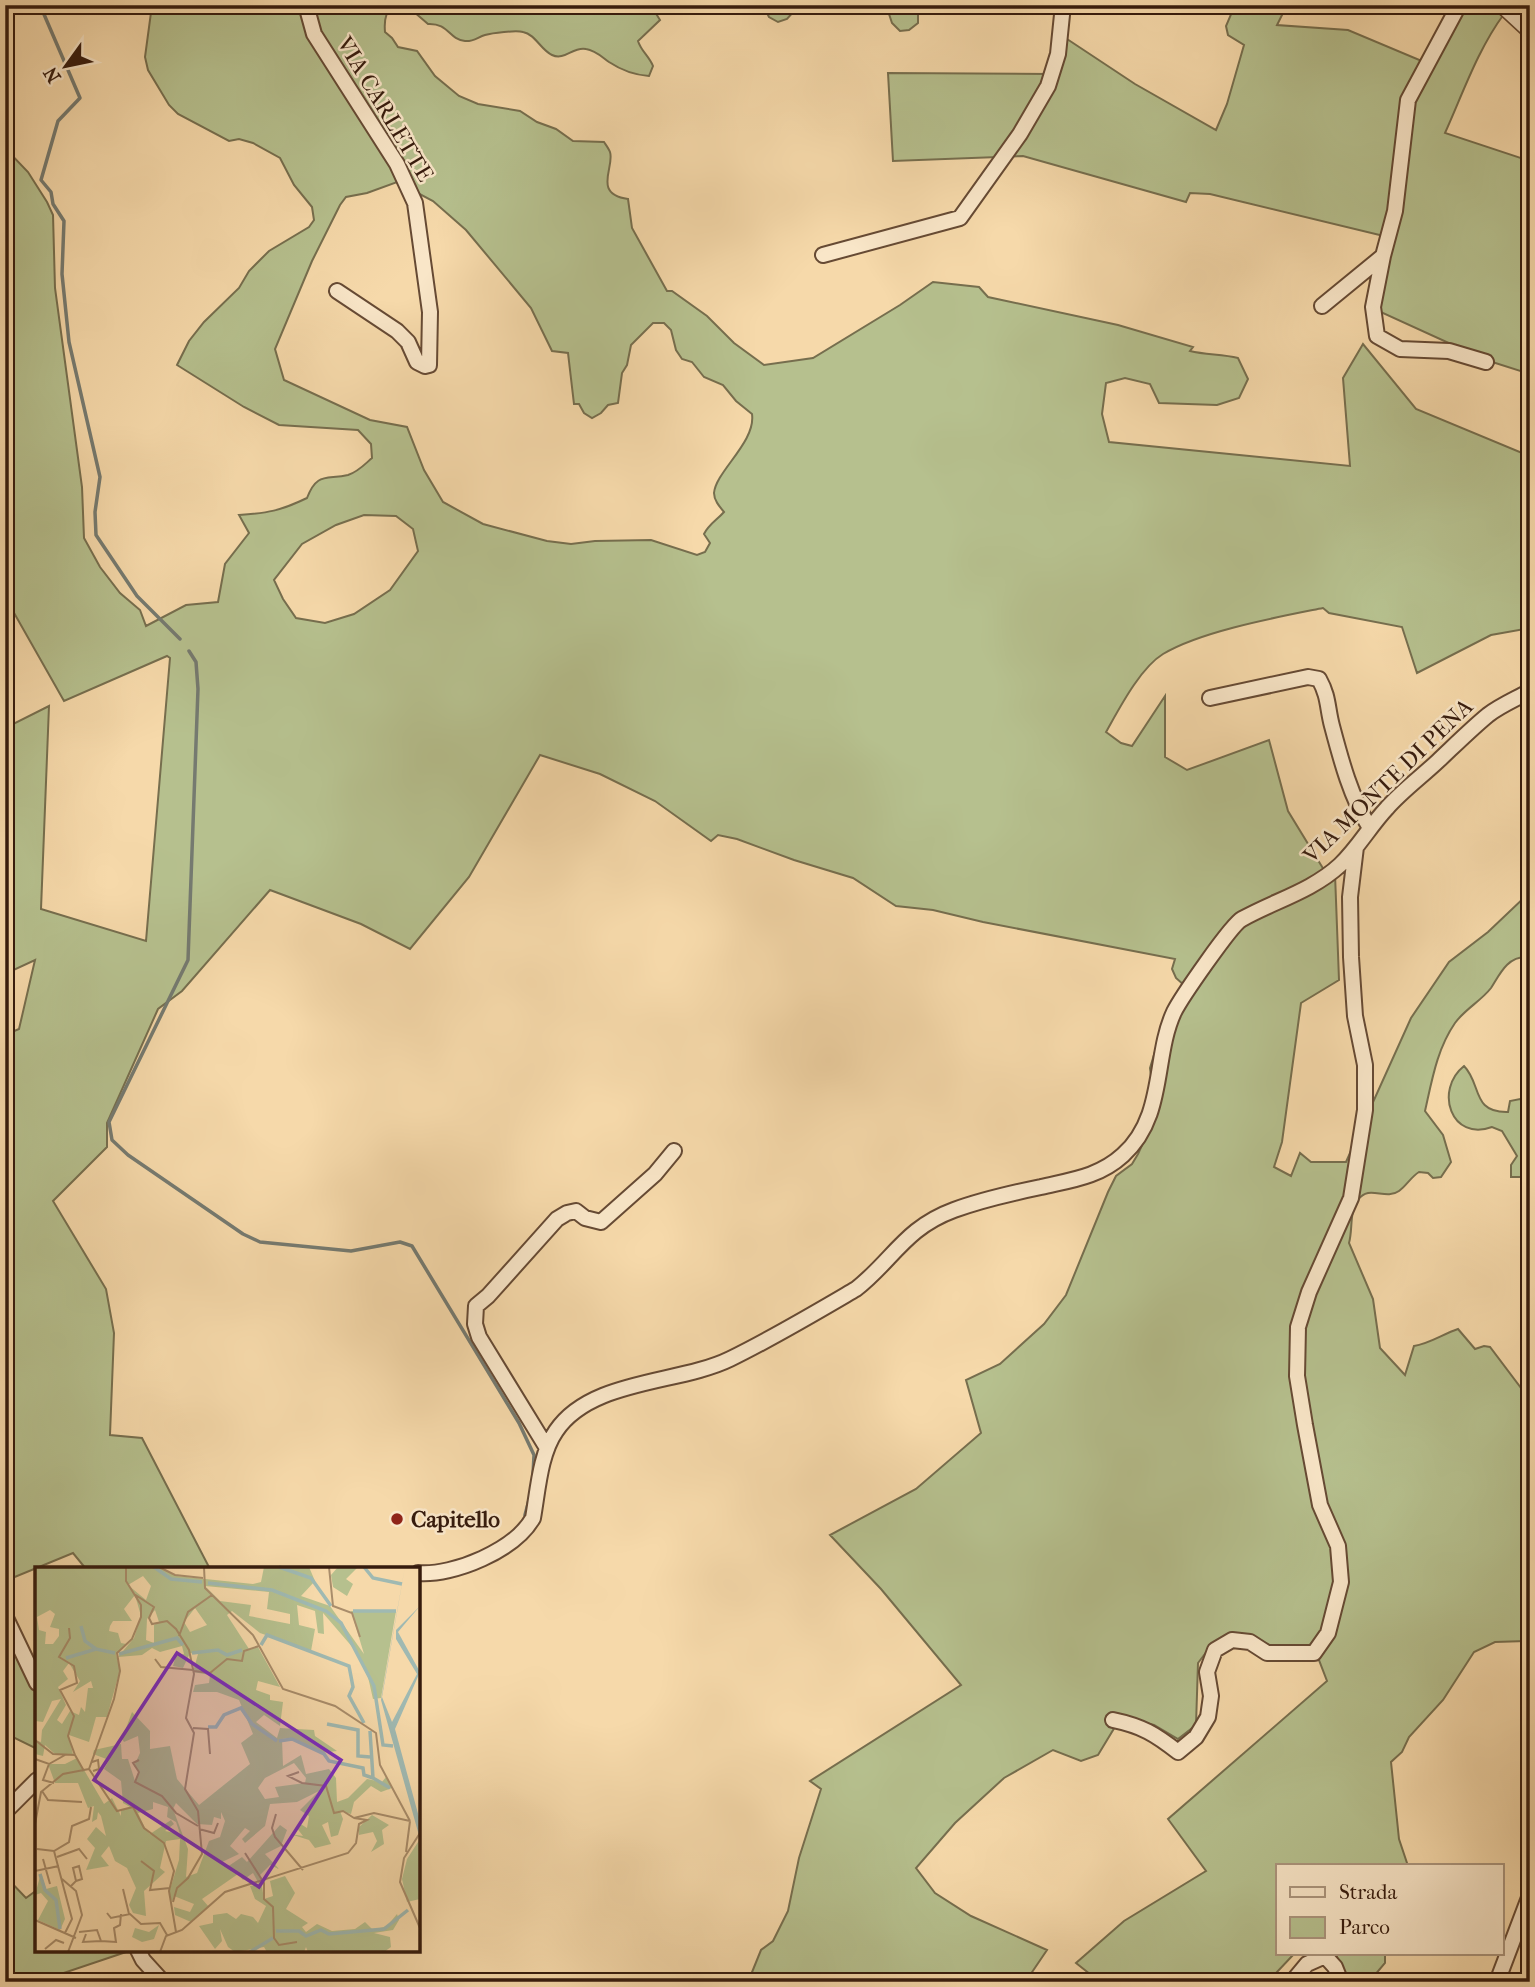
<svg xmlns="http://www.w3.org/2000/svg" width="1535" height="1987" font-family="'IM FELL French Canon',serif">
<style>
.green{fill:#b6c08e;stroke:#766e4e;stroke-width:2;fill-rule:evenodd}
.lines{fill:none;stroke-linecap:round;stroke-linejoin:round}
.stream{stroke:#757a70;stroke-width:3.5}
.minor-casing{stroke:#664a34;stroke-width:18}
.tertiary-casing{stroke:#664a34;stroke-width:21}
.minor{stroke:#f9e6c8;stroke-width:14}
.tertiary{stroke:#f9e6c8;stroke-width:18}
.poi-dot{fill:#8f2418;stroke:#f9e6c8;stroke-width:2.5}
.labels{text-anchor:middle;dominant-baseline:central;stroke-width:5;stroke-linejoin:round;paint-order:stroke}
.street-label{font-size:23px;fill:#361b0d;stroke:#f9e6c8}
.poi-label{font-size:23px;font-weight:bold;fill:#361b0d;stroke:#f9e6c8;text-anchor:start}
.inset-river{fill:none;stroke:#9fb9b2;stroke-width:3.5}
.inset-road{fill:none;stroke:#a98d6b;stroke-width:2}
.view{fill:#7b2cbf;fill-opacity:0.15;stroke:#7b2cbf;stroke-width:3.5}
.inset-edge{fill:none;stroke:#361b0d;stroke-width:3.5}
</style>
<rect width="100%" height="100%" fill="#f6d9aa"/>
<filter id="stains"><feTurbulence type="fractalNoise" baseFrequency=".00286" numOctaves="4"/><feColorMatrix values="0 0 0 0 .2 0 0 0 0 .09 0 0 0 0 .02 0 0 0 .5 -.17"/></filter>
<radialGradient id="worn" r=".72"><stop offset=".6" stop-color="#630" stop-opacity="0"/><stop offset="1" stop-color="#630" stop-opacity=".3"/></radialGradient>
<!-- green -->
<path class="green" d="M 152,5 L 398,5 C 385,9 384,20 385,32 L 392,38 L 398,47 L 417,51 L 435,76 L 459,96 L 478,104 L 520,111 L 537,122 L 556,129 L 573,141 L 604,142 C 606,145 609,149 610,152 C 615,167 592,194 628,199 L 632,228 L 667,291 L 672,291 L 707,316 L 734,343 L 764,365 L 813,358 L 900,305 L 933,282 L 979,287 L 988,297 L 1118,325 L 1193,347 L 1190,351 C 1206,355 1222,354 1238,358 L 1248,379 L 1239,398 L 1217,405 L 1159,403 L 1150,384 L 1125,378 L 1106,383 L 1102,414 L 1109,442 L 1350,466 L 1343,378 L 1363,344 L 1416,409 L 1527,455 L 1527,418 L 1530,410 L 1530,628 L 1491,635 L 1417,673 L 1402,627 L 1329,613 L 1323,608 C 1278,617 1201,631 1163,654 C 1140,668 1119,709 1106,732 L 1121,743 L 1132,746 L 1165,696 L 1165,757 L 1187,770 L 1269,740 L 1288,811 L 1324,870 L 1335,874 L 1339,980 L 1301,1003 L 1282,1142 L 1274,1167 L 1291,1176 L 1300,1153 L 1311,1162 L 1346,1162 L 1411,1018 L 1449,962 L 1488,932 L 1530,892 L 1530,963 L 1526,957 C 1507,957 1500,974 1491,988 C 1481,1001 1465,1009 1455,1023 C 1437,1049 1432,1080 1425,1111 L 1443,1135 L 1451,1162 L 1441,1177 L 1433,1178 L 1428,1173 L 1419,1172 C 1411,1177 1406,1186 1399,1191 C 1385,1201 1369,1184 1358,1200 C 1349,1212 1353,1229 1349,1243 L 1373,1299 L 1380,1348 L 1405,1375 L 1414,1346 C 1429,1344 1443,1334 1458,1329 L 1475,1349 L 1484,1346 L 1490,1347 L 1530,1400 L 1530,1641 L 1495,1642 L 1474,1652 L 1443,1700 L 1409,1737 L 1402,1752 L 1391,1762 L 1399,1839 L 1408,1866 L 1278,1866 L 1278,1954 L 1294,1954 L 1276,1973 L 1278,1982 L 1100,1982 L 1076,1963 L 1124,1921 L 1206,1871 L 1168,1819 L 1327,1681 L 1319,1660 L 1321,1641 L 1287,1653 L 1246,1634 L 1231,1634 L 1214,1642 L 1198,1663 L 1196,1725 L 1178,1739 L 1154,1725 L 1121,1717 L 1098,1755 L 1081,1761 L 1053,1750 L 1004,1778 L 955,1823 L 916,1868 L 935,1893 L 971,1916 L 1047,1950 L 1026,1981 L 748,1982 L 761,1950 L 773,1941 L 788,1911 L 799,1858 L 821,1789 L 810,1781 L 961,1685 L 881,1589 L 830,1535 L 916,1489 L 981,1433 L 966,1380 L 1000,1364 L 1044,1324 L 1066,1295 L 1108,1192 L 1116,1176 L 1132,1164 L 1138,1154 L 1156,1115 L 1150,1068 L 1163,1025 L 1185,986 L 1176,978 L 1172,969 L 1175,959 L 983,922 L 933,910 L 896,906 L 853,878 L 794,860 L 737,839 L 718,835 L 711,841 L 655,801 L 600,774 L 540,755 L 469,877 L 410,949 L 361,924 L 270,890 L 182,991 L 158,1009 L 107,1123 L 107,1147 L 53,1201 L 106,1289 L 114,1333 L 110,1435 L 142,1438 L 210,1569 L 86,1569 L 73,1553 L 5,1581 L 5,1035 L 19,1029 L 35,960 L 5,974 L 5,728 L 49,706 L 41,909 L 146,941 L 170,658 L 167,656 L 64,701 L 5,597 L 5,148 L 28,172 L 47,202 L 53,215 L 55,288 L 82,487 L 84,538 L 100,567 L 120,593 L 140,610 L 146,626 L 186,605 L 218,602 L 225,564 L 249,533 L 239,515 C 268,513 280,511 307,498 C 317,472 326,480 348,475 C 358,472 365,464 372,458 L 371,444 L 358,430 L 279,425 L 244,407 L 177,365 L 189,341 L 204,322 L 239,288 L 249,271 L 269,251 L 309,227 L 314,220 L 312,207 L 294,185 L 280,158 L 253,143 L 239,139 L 229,141 L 178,114 L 169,105 L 148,70 L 145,57 ZM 397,182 L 433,201 L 466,230 L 531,308 L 552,351 L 568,353 L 574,404 L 579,404 L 584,413 L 592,418 L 601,413 L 608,405 L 618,403 L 622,373 L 627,365 L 631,345 L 653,323 L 664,323 L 671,330 L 676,350 L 682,359 L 692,362 L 704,377 L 723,385 L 736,401 L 752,414 C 756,442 716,471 714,493 C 714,500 719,506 724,512 C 717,520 709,524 704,534 L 710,543 L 705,552 L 697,555 L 651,540 L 595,541 L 571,544 L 547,541 L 483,524 L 443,502 L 424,470 L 407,427 L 370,420 L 284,380 L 275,349 L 312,261 L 340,205 L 346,197 L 367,193 ZM 364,515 L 396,516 L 413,529 L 418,551 L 390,590 L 354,614 L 325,623 L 296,618 L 283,599 L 274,580 L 302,544 L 336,525 Z
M 406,5 L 643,5 L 655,12 L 660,20 L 638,41 C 641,51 649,56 653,66 L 649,76 C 635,75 621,70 609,62 C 602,57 595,50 586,49 C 573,46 565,61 552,55 C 541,50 535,34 523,32 C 516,30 492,33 485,35 C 478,37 473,42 465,41 C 448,39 449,23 428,24 Z
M 763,5 L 819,5 L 814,13 L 805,9 L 795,10 L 787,19 L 778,22 L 769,17 Z
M 886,5 L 918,5 L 918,23 L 909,30 L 900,31 L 892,23 Z
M 1235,5 L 1287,5 L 1277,25 L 1348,30 L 1424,62 L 1458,5 L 1530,5 L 1530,30 L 1504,14 C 1478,49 1463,93 1445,133 L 1530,161 L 1530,374 L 1486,360 L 1374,309 L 1388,237 L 1210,194 L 1190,193 L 1186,202 L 1023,156 L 893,161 L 888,73 L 1051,74 L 1061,35 L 1135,84 L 1216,130 L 1227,104 L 1244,45 L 1228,35 L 1226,26 Z
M 1464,1066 C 1482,1084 1471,1113 1508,1112 L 1510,1101 L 1520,1099 L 1530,1107 L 1530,1177 L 1511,1177 L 1511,1165 L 1517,1156 L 1502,1131 L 1492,1127 C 1451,1142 1434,1090 1464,1066 Z
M 5,1610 L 37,1673 L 37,1749 L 13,1737 L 5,1740 Z
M 5,1876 L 26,1898 L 37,1890 L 37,1950 L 132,1950 L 37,1982 L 16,1982 L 5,1967 Z
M 1336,1954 L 1385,1954 L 1385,1963 L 1369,1982 L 1346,1982 Z"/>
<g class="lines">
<!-- stream -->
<path class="stream" d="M 40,5 L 80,98 L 58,121 L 41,180 L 51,192 L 53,204 L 64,221 L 62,274 L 69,342 L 100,477 L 95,512 L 96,535 L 137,596 L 180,639
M 189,651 L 196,662 L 198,689 L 188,960 L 109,1122 L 112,1140 L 128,1155 L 243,1234 L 260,1242 L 351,1251 L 400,1242 L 412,1246 L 519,1423 L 534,1455 L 533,1475
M 525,1515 L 529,1500"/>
<!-- minor casing -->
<g class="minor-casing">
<path id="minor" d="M 306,5 L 314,34 L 397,164 L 415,203 L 430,312 L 429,365 L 425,366 L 417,362 L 408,342 L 397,331 L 337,291
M 823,255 L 960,218 L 1020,134 L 1048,86 L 1058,54 L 1063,5
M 1383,256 L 1373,307 L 1377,336 L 1400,349 L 1449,351 L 1486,362
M 1322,306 L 1383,256 L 1395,211 L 1408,100 L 1459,5
M 1210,698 L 1308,677 L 1319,679 C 1329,697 1327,707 1332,726 C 1341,760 1351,798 1370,828
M 547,1448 L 479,1337 L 475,1324 L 476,1306 L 488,1296 L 557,1219 L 567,1213 L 576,1211 L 585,1218 L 601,1222 L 655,1174 L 674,1151
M 418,1573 C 454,1576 515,1550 533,1518 C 538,1490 540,1454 556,1431 C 591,1379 679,1384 730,1359 C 773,1338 815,1313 856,1289 C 893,1260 905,1228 954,1210 C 981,1200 1012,1193 1041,1187 C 1071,1180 1099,1177 1123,1155 C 1166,1116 1153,1057 1174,1012 C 1181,998 1231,925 1242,919 C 1274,901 1312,891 1340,865 C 1358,848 1370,826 1387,808 C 1402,791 1421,777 1438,761 C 1454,746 1471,729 1488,715 C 1501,705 1516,699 1530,691
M 5,1616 L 37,1683
M 1113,1720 C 1142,1726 1155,1734 1178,1752 L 1196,1737 L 1208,1717 L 1211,1696 L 1207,1672 L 1215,1650 L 1232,1640 L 1250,1642 L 1267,1653 L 1314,1653 L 1328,1633 L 1341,1582 L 1338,1546 L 1320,1505 L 1305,1425 L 1297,1376 L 1298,1327 L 1309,1292 L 1351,1198 L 1365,1110 L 1365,1065 L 1355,1016 L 1351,957 L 1350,897 L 1356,847
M 5,1812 L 37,1780
M 138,1950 L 143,1960 L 163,1982
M 1292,1982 L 1307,1964 L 1325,1956 L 1335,1967 L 1341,1982
M 1497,1982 L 1530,1895"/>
</g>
<!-- tertiary casing -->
<g class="tertiary-casing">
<path id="tertiary" d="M 1504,5 L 1530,29"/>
</g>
<!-- minor -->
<use href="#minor" class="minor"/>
<!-- tertiary -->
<use href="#tertiary" class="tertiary"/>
</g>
<!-- markers -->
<circle class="poi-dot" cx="397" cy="1519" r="7"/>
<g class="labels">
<!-- street labels -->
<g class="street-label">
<text transform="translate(385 109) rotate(59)">VIA CARLETTE</text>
<text transform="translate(1388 781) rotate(-44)">VIA MONTE DI PENA</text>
</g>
<!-- poi labels -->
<g class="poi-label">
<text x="411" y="1519">Capitello</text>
</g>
</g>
<!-- overview -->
<g transform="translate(35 1567)">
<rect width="385" height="385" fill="#f6d9aa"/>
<path d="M 0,0 L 125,0 L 142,9 L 218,17 L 226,15 L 229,0 L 274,0 L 280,14 L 266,29 L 295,39 L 329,87 L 316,44 L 361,44 L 346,131 L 338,132 L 333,110 L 319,82 L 288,46 L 289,67 L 283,66 L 280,44 L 262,38 L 264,58 L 280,62 L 276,84 L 225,66 L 197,44 L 192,48 L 214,82 L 223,80 L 245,120 L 223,114 L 221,123 L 235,128 L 235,133 L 248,135 L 245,159 L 229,148 L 221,155 L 242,171 L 245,161 L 279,163 L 280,169 L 302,184 L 285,186 L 257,171 L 247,172 L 248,199 L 266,188 L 271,207 L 294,202 L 301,211 L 302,235 L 313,231 L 332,212 L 347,215 L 351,210 L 357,221 L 346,225 L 336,219 L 319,235 L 316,247 L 305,244 L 308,252 L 303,268 L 296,270 L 293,255 L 287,258 L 296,277 L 280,281 L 274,273 L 255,267 L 268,269 L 261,260 L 264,256 L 272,261 L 274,249 L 265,243 L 284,224 L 262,235 L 235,237 L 230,259 L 210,276 L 207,272 L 215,264 L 210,261 L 195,279 L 204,287 L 187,295 L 192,300 L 207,290 L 212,295 L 245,258 L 252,263 L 246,279 L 230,287 L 244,302 L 235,298 L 225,308 L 229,332 L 238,329 L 235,314 L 250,309 L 260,326 L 251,342 L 273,356 L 267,360 L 271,365 L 282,357 L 297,364 L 320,362 L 330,355 L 338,363 L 352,359 L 362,347 L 364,353 L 358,363 L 339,366 L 355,370 L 356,380 L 349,385 L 273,385 L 271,380 L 269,385 L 232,385 L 229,380 L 200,385 L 193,380 L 185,362 L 187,374 L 180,382 L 164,359 L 178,356 L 178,348 L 192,346 L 201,352 L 206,347 L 218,350 L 223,356 L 231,339 L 220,332 L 215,319 L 224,317 L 218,306 L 208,313 L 203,307 L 167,332 L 174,340 L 156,355 L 140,348 L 139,340 L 155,345 L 159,337 L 139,329 L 137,335 L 134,326 L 144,293 L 145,272 L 131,274 L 125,301 L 130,305 L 109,324 L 111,349 L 98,346 L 94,338 L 101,321 L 92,301 L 80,294 L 74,279 L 66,289 L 74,299 L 51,303 L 60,281 L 52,272 L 61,260 L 71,269 L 66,249 L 63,245 L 62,252 L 57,255 L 59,239 L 53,241 L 43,216 L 20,216 L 13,197 L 30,197 L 42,191 L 69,237 L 77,231 L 86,249 L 86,244 L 95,240 L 88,236 L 86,214 L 69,202 L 74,193 L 58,187 L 59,183 L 86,177 L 87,192 L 93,192 L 100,214 L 105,205 L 99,199 L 105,186 L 103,169 L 89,175 L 87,172 L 97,145 L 115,164 L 115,182 L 135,179 L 142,212 L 164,238 L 215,197 L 206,176 L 218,167 L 204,133 L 182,125 L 158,125 L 160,118 L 174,116 L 175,108 L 158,105 L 163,87 L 155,86 L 148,101 L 138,99 L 141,88 L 149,87 L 147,79 L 125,85 L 117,81 L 107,88 L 83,90 L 99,71 L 106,49 L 100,28 L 89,42 L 97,54 L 78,54 L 75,59 L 74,64 L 83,66 L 86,76 L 91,77 L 81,87 L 85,103 L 72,150 L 61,150 L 54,175 L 34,168 L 38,188 L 21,188 L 10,178 L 8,189 L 0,187 L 0,173 L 6,175 L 7,163 L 26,132 L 17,134 L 8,155 L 0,154 ZM 108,9 L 116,19 L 111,33 L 93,18 ZM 170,19 L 234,25 L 232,42 L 255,47 L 255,57 L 214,49 L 216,38 L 185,34 ZM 160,41 L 172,58 L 155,65 L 149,55 ZM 15,43 L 20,47 L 15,60 L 24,62 L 24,69 L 18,77 L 10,77 L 11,65 L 4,63 L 2,50 ZM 120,43 L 124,55 L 119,58 L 119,76 L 111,73 L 112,52 ZM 34,96 L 45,114 L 38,125 L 56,114 L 58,121 L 53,121 L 50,145 L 46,140 L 44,148 L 35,144 L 27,157 L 22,153 L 31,138 L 23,120 L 33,112 L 28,104 ZM 259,196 L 271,211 L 270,216 L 240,220 L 244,230 L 230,232 L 223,221 L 230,211 ZM 118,235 L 133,240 L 132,250 L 141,255 L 145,267 L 130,264 L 139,257 L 136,253 L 115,267 L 111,263 L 103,246 L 118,242 ZM 141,236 L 162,257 L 177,258 L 179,250 L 186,252 L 186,245 L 190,254 L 185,270 L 174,274 L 162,306 L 151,310 L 153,282 L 138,242 ZM 303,0 L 323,0 L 311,12 L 318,17 L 312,29 L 298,20 L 296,8 ZM 337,248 L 354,258 L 347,263 L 349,277 L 336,285 L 342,274 L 338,265 L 324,268 L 324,260 ZM 385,272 L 385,332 L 372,335 L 367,312 L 372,292 ZM 6,306 L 11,322 L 22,319 L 30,352 L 25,363 L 3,353 L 13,334 L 6,326 L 0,328 ZM 124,358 L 119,372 L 107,375 L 97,370 L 100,361 L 114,365 Z" fill="#b6c08e" fill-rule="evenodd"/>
<path d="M 370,0 L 347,130 L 357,155 L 382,107 L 361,72 L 361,63 L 385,39 L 363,65 L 385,105 L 360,162 L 385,254 L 385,272 L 346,133 Z" fill="#9fb9b2"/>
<path class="inset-river" d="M 119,0 L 136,12 L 167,15M 244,0 L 276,11 L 296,39M 329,0 L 338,11 L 367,17M 173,16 L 237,23 L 291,44 L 306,56 L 339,119 L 348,178 L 358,179M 318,44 L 361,44M 46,59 L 50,74 L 61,82M 226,78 L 232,68 L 314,99 L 318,120 L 314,129 L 329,156M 157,86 L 183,83 L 192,88 L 207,83M 84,87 L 142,71 L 148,78M 31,91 L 61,82 L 80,86M 292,157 L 323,163 L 323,189 L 335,190M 173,160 L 181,160 L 189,148 L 206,141 L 217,157 L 242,174M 335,164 L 338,211 L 355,221M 244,174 L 257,172 L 289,187 L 294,194 L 328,201 L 329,208 L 338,211M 5,307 L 10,323 L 21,333 L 25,362M 241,364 L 264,364 L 271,369 L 286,363 L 294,367 L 349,362 L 373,343M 215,385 L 238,371"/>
<path class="inset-road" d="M 124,0 L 140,8 L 168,11M 169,0 L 170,21 L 218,68 L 248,122 L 300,139 L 341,166 L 345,198 L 375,254M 294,0 L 298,39 L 317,46 L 325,70M 99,27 L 119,40 L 114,51 L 117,57 L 132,54 L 141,62 L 154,83 L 159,107 L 151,151 L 159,166 L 150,222 L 163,244 L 167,287 L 153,311 L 142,321 L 138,335M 34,61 L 35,71 L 24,90 L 39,99 L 42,116 L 25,123 L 39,149 L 33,169 L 40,188M 144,69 L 153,45 L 177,28M 120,92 L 126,100 L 158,103M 159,104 L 175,106 L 192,92 L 207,94 L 209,84 L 224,79M 158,161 L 173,162 L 175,187M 0,173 L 18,187 L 40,188 L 49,204M 0,192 L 14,197 L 30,188M 104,193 L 98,196 L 104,205 L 100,215 L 127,229 L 141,246 L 163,259M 57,195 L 63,193 L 64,202 L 58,204M 14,197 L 8,213 L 19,216M 54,202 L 79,132 L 85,104 L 82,86 L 97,72 L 106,50 L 106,38 L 91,14 L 91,0M 54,202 L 82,244 L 98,240 L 109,261 L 129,276 L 139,304 L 134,324 L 141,365M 264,205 L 253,209 L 267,216 L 291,219 L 299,246 L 308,244 L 319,251M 7,224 L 13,233 L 47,235M 241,247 L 237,261 L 240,270 L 268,303M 0,257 L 6,225 L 28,207 L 54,202M 164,262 L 179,266 L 183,256M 385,266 L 369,291 L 365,315 L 385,361M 2,282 L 19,284 L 34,275 L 37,259 L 54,252 L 56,240M 19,284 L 37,352 L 30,366M 371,285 L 375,254M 210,286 L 229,316 L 229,332 L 238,340 L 239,371 L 244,378 L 262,375M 22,290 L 44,282 L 52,292M 8,292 L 15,317M 106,294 L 119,304 L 115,323 L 135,321M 0,304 L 24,299M 27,312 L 41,324 L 47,348 L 33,385M 36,319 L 41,314 L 38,301 L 44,299 L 47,312 L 41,314M 88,322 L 94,347M 72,346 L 76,351 L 95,347 L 106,357 L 125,356 L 132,368M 0,353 L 41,371M 44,365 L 62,363 L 66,374 L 81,375 L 79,361 L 85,358 L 86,347M 51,367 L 48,375 L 66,374M 10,382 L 21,373 L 29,376M 125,385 L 131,369 L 147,363 L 190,325 L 313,286 L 321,276 L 324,257 L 332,253 L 319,251 L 339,246 L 375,254"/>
<path class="view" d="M 142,86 L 306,193 L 224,320 L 59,213 Z"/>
<rect width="385" height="385" class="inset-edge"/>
</g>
<!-- margin -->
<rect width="1535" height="1987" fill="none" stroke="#f6d9aa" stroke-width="28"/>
<rect x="7" y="7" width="1521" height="1973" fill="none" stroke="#361b0d" stroke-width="3.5"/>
<rect x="14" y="14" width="1507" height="1959" fill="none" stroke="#361b0d" stroke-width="2"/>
<!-- legend -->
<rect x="1276" y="1864" width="228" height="91" fill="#f9e6c8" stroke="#ab957d" stroke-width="2"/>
<rect x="1290" y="1887" width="35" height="10" fill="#f9e6c8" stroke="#ab957d" stroke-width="2"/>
<text x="1339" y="1899" font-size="21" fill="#361b0d">Strada</text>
<rect x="1290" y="1917" width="35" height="21" fill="#b6c08e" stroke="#ab957d" stroke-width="2"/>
<text x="1339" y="1934" font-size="21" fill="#361b0d">Parco</text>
<!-- north arrow -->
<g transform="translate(66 66) rotate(237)" stroke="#f9e6c8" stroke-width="5" paint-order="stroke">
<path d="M0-5L12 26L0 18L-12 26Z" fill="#361b0d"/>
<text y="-10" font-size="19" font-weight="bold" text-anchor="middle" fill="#361b0d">N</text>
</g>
<rect width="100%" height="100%" filter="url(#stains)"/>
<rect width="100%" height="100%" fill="url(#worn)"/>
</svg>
